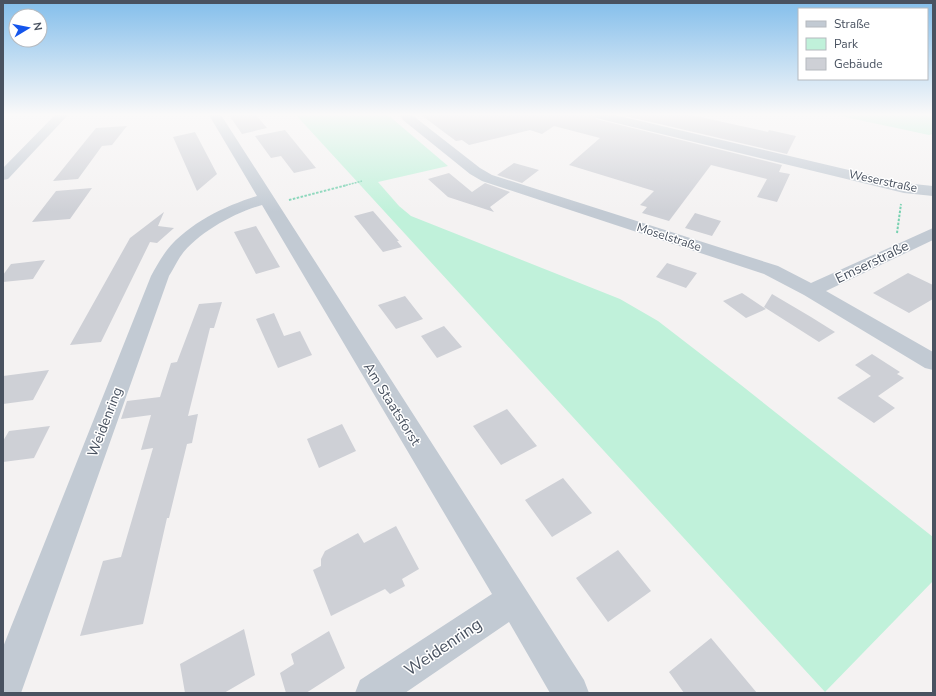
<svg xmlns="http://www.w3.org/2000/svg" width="936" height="696" font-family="'Nunito Sans',sans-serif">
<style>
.green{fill:#c0f1da}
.building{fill:#ced0d6}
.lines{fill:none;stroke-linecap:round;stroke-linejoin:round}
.path-far1{stroke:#77d1b0;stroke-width:1.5;stroke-dasharray:2 1;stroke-linecap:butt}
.path{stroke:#77d1b0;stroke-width:2;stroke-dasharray:2.5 1.5;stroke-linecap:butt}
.minor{fill:#c2cad3;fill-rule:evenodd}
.labels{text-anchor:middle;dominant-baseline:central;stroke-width:3;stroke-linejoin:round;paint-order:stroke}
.far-street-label{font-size:12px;fill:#495260;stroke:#fff}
.street-label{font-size:14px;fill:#495260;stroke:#fff}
.near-street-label{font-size:17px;fill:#495260;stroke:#fff}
</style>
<rect width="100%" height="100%" fill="#f4f2f2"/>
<!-- green -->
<path class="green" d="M 296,115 L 388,115 L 448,166 L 378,182 L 399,206 L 411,216 L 620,299 L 658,321 L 741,385 L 933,537 L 933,581 L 825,692 Z
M 836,115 L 933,115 L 933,134 L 929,135 Z"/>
<!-- building -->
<path class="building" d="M 229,115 L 256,115 L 267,128 L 242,134 Z
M 421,115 L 593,115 L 596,119 L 782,165 L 779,172 L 790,174 L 777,202 L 757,197 L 767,179 L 711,165 L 669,221 L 642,213 L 647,207 L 640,205 L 654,191 L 569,165 L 600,138 L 554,126 L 542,134 L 530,130 L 469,145 L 462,140 L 456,141 Z
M 621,115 L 691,115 L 768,132 L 769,130 L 796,136 L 787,154 Z
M 127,126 L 112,145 L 102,146 L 78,179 L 53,181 L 96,128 Z
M 285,130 L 316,168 L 294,173 L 281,156 L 271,158 L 255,136 Z
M 195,132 L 217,174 L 197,191 L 173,137 Z
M 514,163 L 539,170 L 522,183 L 497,175 Z
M 449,173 L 472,192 L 485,183 L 510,192 L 490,207 L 494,212 L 448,197 L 428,179 Z
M 92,188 L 70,219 L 32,222 L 56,191 Z
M 373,211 L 399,241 L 397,241 L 402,247 L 383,252 L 354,216 Z
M 164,212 L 158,226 L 174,228 L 157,243 L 150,242 L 101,342 L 70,345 L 130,238 Z
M 695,213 L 721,221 L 712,236 L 685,228 Z
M 256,226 L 280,267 L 256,274 L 234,232 Z
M 45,260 L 33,279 L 3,282 L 3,275 L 11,264 Z
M 667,263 L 697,273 L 686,288 L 656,277 Z
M 908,273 L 933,285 L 933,299 L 909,313 L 873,293 Z
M 742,293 L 766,309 L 746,318 L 723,301 Z
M 772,294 L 811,317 L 835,332 L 819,342 L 764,307 Z
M 405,296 L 423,319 L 396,329 L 378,305 Z
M 222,302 L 214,328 L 210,328 L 188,416 L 198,414 L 192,443 L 187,444 L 169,518 L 167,518 L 143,624 L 80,636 L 103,561 L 121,557 L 153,448 L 141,450 L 151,415 L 121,419 L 127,401 L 160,397 L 171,363 L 177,362 L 199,304 Z
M 274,313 L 284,336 L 300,331 L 312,355 L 278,368 L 256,319 Z
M 444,326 L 462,347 L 437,358 L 421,336 Z
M 872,354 L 900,372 L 897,374 L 904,378 L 878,396 L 895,408 L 874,423 L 837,398 L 871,376 L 855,365 Z
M 49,370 L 33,400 L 3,404 L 3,376 Z
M 507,409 L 537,446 L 501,465 L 473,426 Z
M 342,424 L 356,451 L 319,468 L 307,439 Z
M 50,426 L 34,458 L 3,462 L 3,441 L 9,431 Z
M 563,478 L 592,513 L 552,537 L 525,500 Z
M 396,526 L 419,569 L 402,579 L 405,586 L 390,594 L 385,589 L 331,616 L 313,570 L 321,566 L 321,559 L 325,551 L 358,533 L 364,543 Z
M 618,550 L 651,591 L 608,622 L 576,578 Z
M 244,629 L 255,675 L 224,693 L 185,693 L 180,664 Z
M 329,631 L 345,668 L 306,693 L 286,693 L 280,673 L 294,664 L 291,654 Z
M 711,638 L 757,693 L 684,693 L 669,672 Z"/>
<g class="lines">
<!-- path-far1 -->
<path class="path-far1" d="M 343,186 L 362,181"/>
<!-- path -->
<path class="path" d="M 289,200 L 347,185
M 897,233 L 901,204"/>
<!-- minor -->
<path class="minor" d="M 55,115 L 68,115 L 8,179 L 3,180 L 3,168 Z
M 209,115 L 221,115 L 584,680 L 589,693 L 550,693 L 509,622 L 405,693 L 355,693 L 360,680 L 492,594 L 262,205 C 234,213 197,233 180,257 C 176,263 173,270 169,276 L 21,693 L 3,693 L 3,647 L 151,276 C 156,267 161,258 167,250 C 189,223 225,206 257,196 Z
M 400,115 L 412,115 L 480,168 L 492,175 L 778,266 L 811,283 L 933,228 L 933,240 L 826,291 L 933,352 L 933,370 L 925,368 L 804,295 L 764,274 L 482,181 L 470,174 L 403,120 Z
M 594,115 L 615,115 L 904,183 L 933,186 L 933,196 L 904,193 L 596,118 Z"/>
</g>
<!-- sky -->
<linearGradient id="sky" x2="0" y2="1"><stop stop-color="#83beeb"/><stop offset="0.54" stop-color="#faf9f9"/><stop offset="1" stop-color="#faf9f9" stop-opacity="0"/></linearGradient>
<rect width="936" height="212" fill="url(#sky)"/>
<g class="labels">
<!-- far-street labels -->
<g class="far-street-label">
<text transform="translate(883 181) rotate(12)">Weserstraße</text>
<text transform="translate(669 237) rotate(18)">Moselstraße</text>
</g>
<!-- street labels -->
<g class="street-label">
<text transform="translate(872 262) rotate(-26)">Emserstraße</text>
<text transform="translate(392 404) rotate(58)">Am Staatsforst</text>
<text transform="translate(105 422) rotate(-69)">Weidenring</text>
</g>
<!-- near-street labels -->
<g class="near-street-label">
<text transform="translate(443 647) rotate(-34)">Weidenring</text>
</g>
</g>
<!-- border -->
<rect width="936" height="696" fill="none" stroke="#495260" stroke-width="8"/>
<!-- legend -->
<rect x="798" y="8" width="130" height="72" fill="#ffffff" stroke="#b6babf"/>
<rect x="806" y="21" width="20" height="6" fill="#c2cad3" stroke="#b6babf"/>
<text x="834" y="28" font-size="12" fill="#495260">Straße</text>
<rect x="806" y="38" width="20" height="12" fill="#c0f1da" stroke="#b6babf"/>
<text x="834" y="48" font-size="12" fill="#495260">Park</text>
<rect x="806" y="58" width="20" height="12" fill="#ced0d6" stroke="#b6babf"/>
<text x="834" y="68" font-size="12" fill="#495260">Gebäude</text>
<!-- north arrow -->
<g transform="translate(28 28) rotate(80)"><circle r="19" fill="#ffffff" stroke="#b6babf"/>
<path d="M0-3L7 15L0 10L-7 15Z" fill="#1455ec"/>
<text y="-6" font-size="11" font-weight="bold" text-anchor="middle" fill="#495260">N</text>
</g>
</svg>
